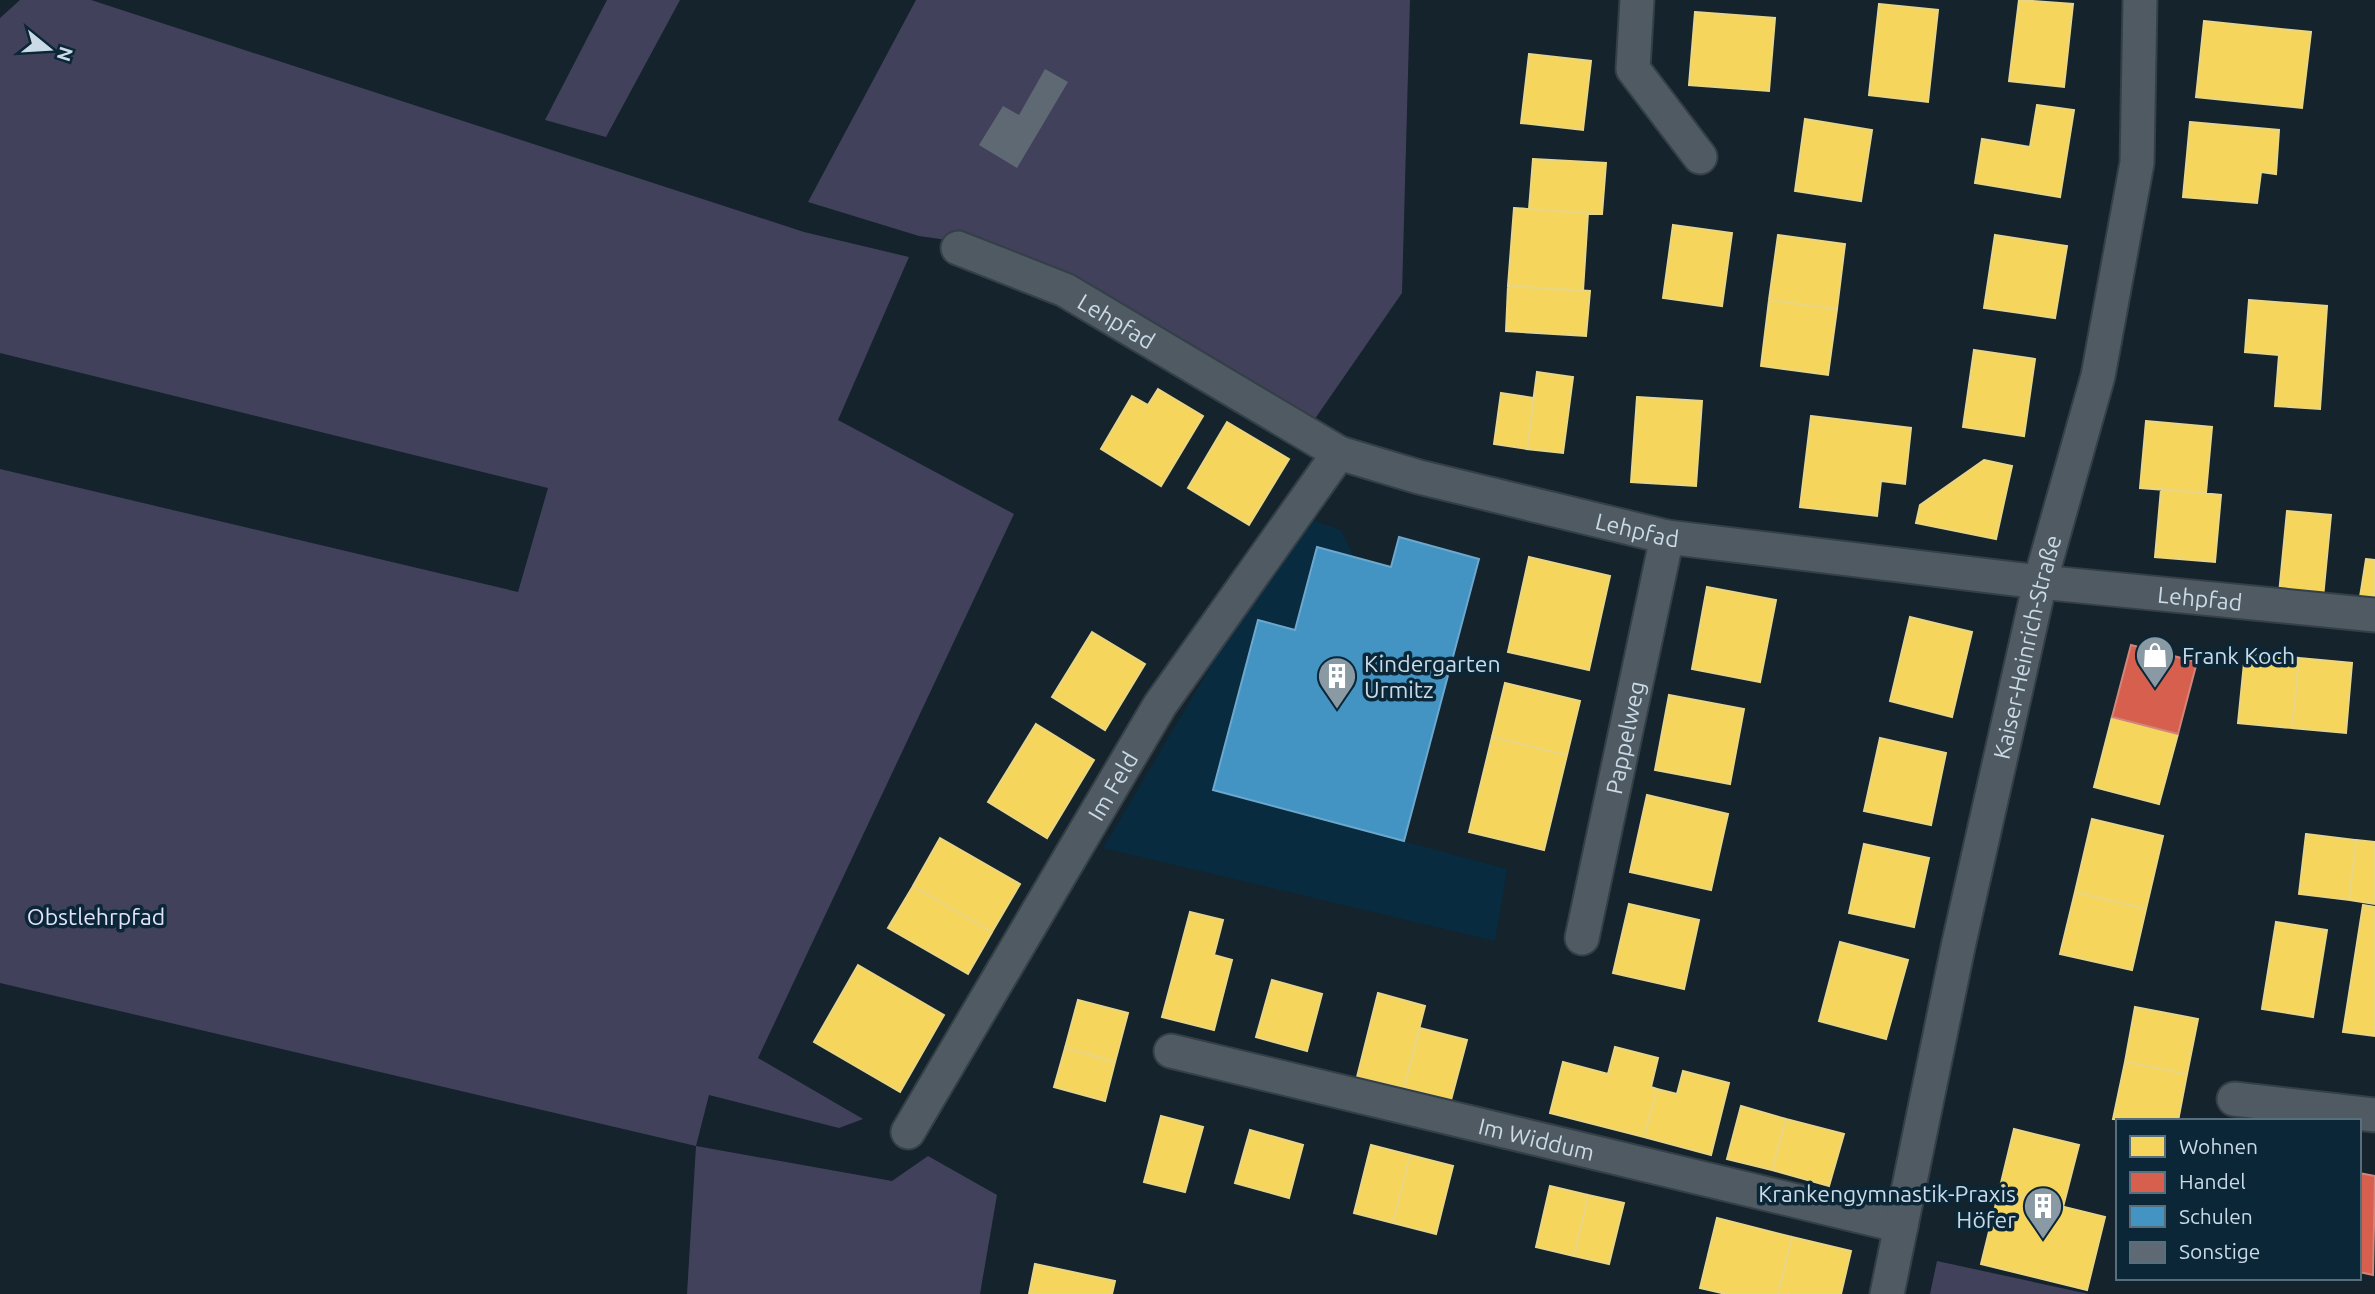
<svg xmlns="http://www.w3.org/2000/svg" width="2375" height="1294" font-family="Ubuntu,sans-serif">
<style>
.built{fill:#092b3f}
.green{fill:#42415c}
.homes{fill:#f6d55c;stroke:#e9d685;stroke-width:2}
.shops{fill:#d6604d;stroke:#d2857b;stroke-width:2}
.schools{fill:#4393c3;stroke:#6ca8ce;stroke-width:2}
.building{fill:#5f6973}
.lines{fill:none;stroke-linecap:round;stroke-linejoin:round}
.minor-casing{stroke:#343f47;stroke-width:37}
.minor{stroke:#4f5a62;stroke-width:33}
.labels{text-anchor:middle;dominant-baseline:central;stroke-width:7;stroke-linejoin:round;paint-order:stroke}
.street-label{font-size:23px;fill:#cadae6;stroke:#0a2637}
.poi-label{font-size:23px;fill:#cadae6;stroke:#0a2637;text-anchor:start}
.park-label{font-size:23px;fill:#e3e2fa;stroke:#0a2637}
</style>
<rect width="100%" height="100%" fill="#14232c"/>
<!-- built -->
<path class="built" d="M 1312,520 L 1341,530 L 1354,557 L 1317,548 L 1295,630 L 1258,620 L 1213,790 L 1507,869 L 1495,941 L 1103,848 L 1231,632 Z"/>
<!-- green -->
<path class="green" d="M 20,0 L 91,0 L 804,232 L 909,257 L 838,420 L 1014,514 L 758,1058 L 863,1119 L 839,1128 L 709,1095 L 696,1146 L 892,1181 L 928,1156 L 997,1195 L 980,1294 L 687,1294 L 696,1146 L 0,983 L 0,469 L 518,592 L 548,488 L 0,353 L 0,18 Z
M 607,0 L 680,0 L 606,137 L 545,120 Z
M 916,0 L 1410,0 L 1402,293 L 1310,426 L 975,244 L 919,236 L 808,202 Z
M 1937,1261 L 2089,1294 L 1930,1294 Z"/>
<!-- homes -->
<path class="homes" d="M 2019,0 L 2073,4 L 2064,87 L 2009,81 Z
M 1879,4 L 1938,10 L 1928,102 L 1869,95 Z
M 1695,12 L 1775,18 L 1769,91 L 1689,85 Z
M 2204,21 L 2311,32 L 2302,108 L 2196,97 Z
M 1529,54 L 1591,61 L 1583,130 L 1521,123 Z
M 2037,105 L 2074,110 L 2060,197 L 1975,183 L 1982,139 L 2030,147 Z
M 1805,119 L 1872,130 L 1861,201 L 1795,191 Z
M 2190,122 L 2279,130 L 2276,174 L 2261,172 L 2257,203 L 2183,197 Z
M 1533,159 L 1606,163 L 1602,214 L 1529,209 Z
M 1514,208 L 1588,213 L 1583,291 L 1508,286 Z
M 1673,225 L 1732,233 L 1722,306 L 1663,298 Z
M 1778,235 L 1845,244 L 1837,309 L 1769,300 Z
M 1995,235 L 2067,246 L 2055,318 L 1984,308 Z
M 1508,286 L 1590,291 L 1586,336 L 1506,331 Z
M 1769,300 L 1837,309 L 1828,375 L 1761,366 Z
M 2249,300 L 2327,306 L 2320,409 L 2275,406 L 2279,355 L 2245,352 Z
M 1974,350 L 2035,359 L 2024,436 L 1963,427 Z
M 1537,372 L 1573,377 L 1563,453 L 1527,449 Z
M 1158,389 L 1203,416 L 1161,486 L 1101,449 L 1132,396 L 1148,405 Z
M 1501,393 L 1534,398 L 1527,449 L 1494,444 Z
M 1637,397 L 1702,401 L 1696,486 L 1631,482 Z
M 1811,416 L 1911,428 L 1905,484 L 1881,481 L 1877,516 L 1800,507 Z
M 2146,421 L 2212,427 L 2206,493 L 2140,488 Z
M 1227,422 L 1289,459 L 1249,525 L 1188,488 Z
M 1984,460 L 2012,466 L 1996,539 L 1916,523 L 1920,505 Z
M 2161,489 L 2221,495 L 2215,562 L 2155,557 Z
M 2287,511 L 2331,515 L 2323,598 L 2279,594 Z
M 1529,557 L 1610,576 L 1589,670 L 1508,652 Z
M 2366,559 L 2375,560 L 2375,599 L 2360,597 Z
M 1707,587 L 1776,600 L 1760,682 L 1692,669 Z
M 1910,617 L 1972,632 L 1952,717 L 1890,701 Z
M 1092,632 L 1145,664 L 1105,730 L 1052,697 Z
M 2245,653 L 2299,658 L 2292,728 L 2238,723 Z
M 2299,658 L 2352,663 L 2346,733 L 2292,728 Z
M 1505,683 L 1580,701 L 1567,755 L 1492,737 Z
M 1669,695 L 1744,709 L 1730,784 L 1655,770 Z
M 2112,717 L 2178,734 L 2159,804 L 2094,787 Z
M 1036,724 L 1094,760 L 1047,838 L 988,802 Z
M 1492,737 L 1567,755 L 1544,850 L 1469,832 Z
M 1880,738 L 1946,753 L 1931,825 L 1864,811 Z
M 1647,795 L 1728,814 L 1711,890 L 1630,872 Z
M 2092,819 L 2163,836 L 2146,909 L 2075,892 Z
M 2306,834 L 2356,840 L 2349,900 L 2299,894 Z
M 940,838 L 1020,884 L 992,932 L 913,886 Z
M 2356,840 L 2375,842 L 2375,904 L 2349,900 Z
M 1864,844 L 1929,858 L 1914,927 L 1849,913 Z
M 913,886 L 992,932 L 968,974 L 888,928 Z
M 2075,892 L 2146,909 L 2132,970 L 2060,954 Z
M 1629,904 L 1699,920 L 1684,989 L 1613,973 Z
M 2363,905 L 2375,907 L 2375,1036 L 2343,1032 Z
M 1190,912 L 1223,920 L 1214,955 L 1232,960 L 1214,1030 L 1162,1017 Z
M 2276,922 L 2327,930 L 2313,1017 L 2262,1009 Z
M 1840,942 L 1908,960 L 1886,1039 L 1819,1021 Z
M 858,965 L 944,1015 L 900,1092 L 814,1042 Z
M 1272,980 L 1322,994 L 1307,1051 L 1256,1037 Z
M 1378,993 L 1425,1006 L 1404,1088 L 1357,1077 Z
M 1078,1000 L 1128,1013 L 1115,1062 L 1065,1048 Z
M 2135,1007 L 2198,1019 L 2187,1074 L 2125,1062 Z
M 1420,1028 L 1467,1040 L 1451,1100 L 1404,1088 Z
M 1615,1047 L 1658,1058 L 1651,1087 L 1657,1089 L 1644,1137 L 1550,1113 L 1563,1062 L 1608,1074 Z
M 1065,1048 L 1115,1062 L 1105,1101 L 1054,1087 Z
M 2125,1062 L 2187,1074 L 2178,1121 L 2113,1119 Z
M 1683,1071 L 1729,1083 L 1711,1155 L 1644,1137 L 1657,1089 L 1677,1094 Z
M 1741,1106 L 1786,1119 L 1772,1170 L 1727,1159 Z
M 1161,1116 L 1203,1127 L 1185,1192 L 1144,1182 Z
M 1786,1119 L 1844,1134 L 1829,1186 L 1772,1170 Z
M 2014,1129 L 2079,1145 L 2063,1207 L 1999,1191 Z
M 1250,1130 L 1303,1145 L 1289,1198 L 1235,1183 Z
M 1371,1145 L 1410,1155 L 1393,1223 L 1354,1213 Z
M 1410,1155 L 1453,1166 L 1436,1234 L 1393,1223 Z
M 1550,1186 L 1588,1195 L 1574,1256 L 1536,1247 Z
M 1999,1191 L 2105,1217 L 2087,1290 L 1981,1264 Z
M 1588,1195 L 1624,1203 L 1609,1264 L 1574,1256 Z
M 1717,1218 L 1792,1237 L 1778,1294 L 1726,1294 L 1700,1288 Z
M 1792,1237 L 1851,1251 L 1841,1294 L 1778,1294 Z
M 1035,1264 L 1115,1281 L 1112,1294 L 1029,1294 Z"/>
<!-- shops -->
<path class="shops" d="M 2131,645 L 2197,662 L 2178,734 L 2112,717 Z
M 2359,1173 L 2375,1176 L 2373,1275 L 2359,1272 Z"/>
<!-- schools -->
<path class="schools" d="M 1399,537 L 1479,559 L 1404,841 L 1213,790 L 1258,620 L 1295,630 L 1317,547 L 1391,567 Z"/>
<!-- building -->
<path class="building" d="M 1045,69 L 1068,82 L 1017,168 L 979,145 L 1003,106 L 1019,115 Z"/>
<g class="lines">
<!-- minor casing -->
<g class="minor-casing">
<g id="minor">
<path d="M 1637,0 L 1633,69 L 1700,157"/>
<path id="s1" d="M 958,248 L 1065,290 L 1339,453 L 1419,477 L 1667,537 L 2040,582 L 2375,615"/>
<path id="s2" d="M 1582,938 L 1667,537"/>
<path id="s3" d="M 1171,1051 L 1901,1226"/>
<path d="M 2234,1099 L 2375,1115"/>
<path id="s4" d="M 908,1132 L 1160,705 L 1339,453"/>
<path id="s5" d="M 1887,1294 L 1958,947 L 2040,582 L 2098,376 L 2137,163 L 2140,0"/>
</g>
</g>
<!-- minor -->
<use href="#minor" class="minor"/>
</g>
<!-- icons -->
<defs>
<g id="shop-pin" transform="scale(2.0125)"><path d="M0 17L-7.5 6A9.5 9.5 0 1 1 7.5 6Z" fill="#8a9aa5" stroke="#0a2637"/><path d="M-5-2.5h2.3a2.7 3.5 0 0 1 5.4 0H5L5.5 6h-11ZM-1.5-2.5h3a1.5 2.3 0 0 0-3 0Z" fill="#fff"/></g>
<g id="building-pin" transform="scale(2.0125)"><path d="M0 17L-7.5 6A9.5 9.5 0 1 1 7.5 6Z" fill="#8a9aa5" stroke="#0a2637"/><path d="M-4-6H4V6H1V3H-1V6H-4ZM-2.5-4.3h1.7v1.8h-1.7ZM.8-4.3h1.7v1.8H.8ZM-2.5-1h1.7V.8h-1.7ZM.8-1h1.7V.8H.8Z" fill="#fff"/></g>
</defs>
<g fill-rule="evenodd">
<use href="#shop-pin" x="2155" y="655"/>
<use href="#building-pin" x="1337" y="676"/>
<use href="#building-pin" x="2043" y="1206"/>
</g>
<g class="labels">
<!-- street labels -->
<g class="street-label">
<text stroke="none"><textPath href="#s1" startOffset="175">Lehpfad</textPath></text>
<text stroke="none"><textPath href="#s1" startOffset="742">Lehpfad</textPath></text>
<text stroke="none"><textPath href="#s1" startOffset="1309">Lehpfad</textPath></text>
<text stroke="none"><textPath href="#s5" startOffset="662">Kaiser-Heinrich-Straße</textPath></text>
<text stroke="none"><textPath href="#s2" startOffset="205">Pappelweg</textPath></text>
<text stroke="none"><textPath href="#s4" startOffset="402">Im Feld</textPath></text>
<text stroke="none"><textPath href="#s3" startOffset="376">Im Widdum</textPath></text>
</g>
<!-- poi labels -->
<g class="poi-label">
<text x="2182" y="655">Frank Koch</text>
<text x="1364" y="663">Kindergarten<tspan x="1364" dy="26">Urmitz</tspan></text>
<text x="2016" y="1193" text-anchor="end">Krankengymnastik-Praxis<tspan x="2016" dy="26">Höfer</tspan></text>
</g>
<!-- park labels -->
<g class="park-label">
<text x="96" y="916">Obstlehrpfad</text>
</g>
</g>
<!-- legend -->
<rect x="2116" y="1119" width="245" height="161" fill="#0a2637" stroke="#576e7d" stroke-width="2"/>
<rect x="2130" y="1136" width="35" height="21" fill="#f6d55c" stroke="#576e7d" stroke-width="2"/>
<text x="2179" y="1154" font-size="21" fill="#cadae6">Wohnen</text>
<rect x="2130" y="1172" width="35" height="21" fill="#d6604d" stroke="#576e7d" stroke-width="2"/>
<text x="2179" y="1189" font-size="21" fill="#cadae6">Handel</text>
<rect x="2130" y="1206" width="35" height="21" fill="#4393c3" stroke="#576e7d" stroke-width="2"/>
<text x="2179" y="1224" font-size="21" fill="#cadae6">Schulen</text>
<rect x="2130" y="1242" width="35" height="21" fill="#5f6973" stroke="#576e7d" stroke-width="2"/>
<text x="2179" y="1259" font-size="21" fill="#cadae6">Sonstige</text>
<!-- north arrow -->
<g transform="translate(49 49) rotate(108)" stroke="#0a2637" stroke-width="5" paint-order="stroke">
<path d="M0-5L12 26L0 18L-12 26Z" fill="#cadae6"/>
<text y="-10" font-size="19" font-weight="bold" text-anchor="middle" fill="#cadae6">N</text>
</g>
</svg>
